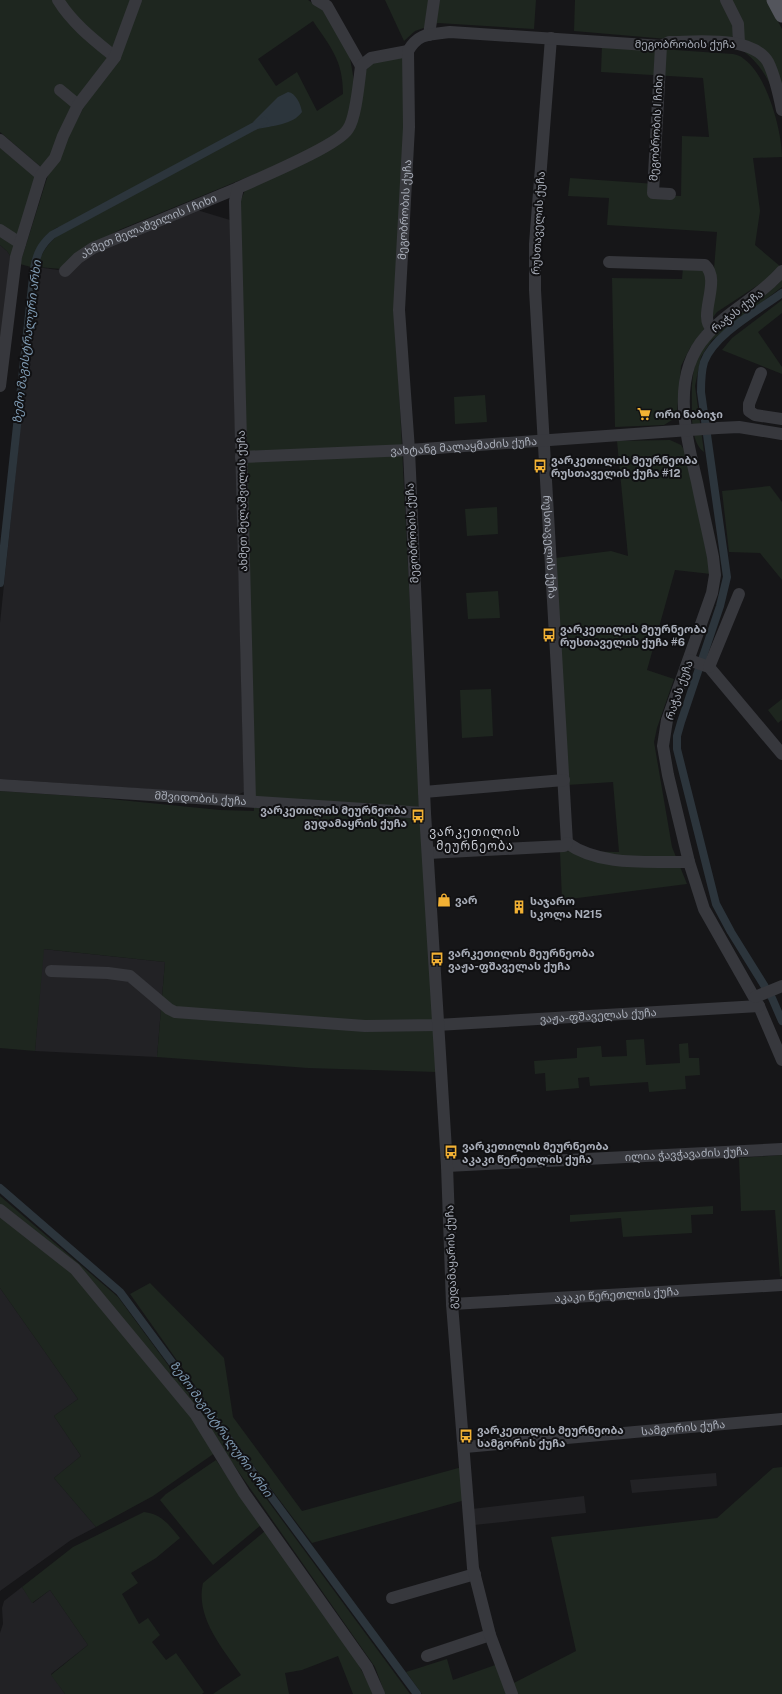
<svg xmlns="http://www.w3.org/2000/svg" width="782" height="1694" font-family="'Public Sans','Noto Sans Georgian',sans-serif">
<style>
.built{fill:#222225}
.green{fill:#1e261f;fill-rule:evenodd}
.water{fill:#2c353c}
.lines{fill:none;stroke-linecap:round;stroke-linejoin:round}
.canal{stroke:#2c353c;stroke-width:8}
.minor{stroke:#37383d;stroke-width:12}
.major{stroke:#53555c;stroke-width:15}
.labels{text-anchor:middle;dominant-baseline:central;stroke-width:4;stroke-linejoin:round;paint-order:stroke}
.street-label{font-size:11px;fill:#a8adb8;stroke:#111113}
.poi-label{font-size:11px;font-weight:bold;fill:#a8adb8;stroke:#111113;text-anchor:start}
.water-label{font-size:12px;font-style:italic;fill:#7f9bb3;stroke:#111113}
.neighbourhood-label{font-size:12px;letter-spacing:1px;fill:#c9ccd4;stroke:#111113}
</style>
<rect width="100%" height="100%" fill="#161618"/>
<!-- built -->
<path class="built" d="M 197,210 L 230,220 L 244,792 L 237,795 L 0,779 L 0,623 L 37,267 L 58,270 L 101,250 Z
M 0,245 L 7,251 L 11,257 L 0,355 Z
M 43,949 L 165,962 L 157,1057 L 35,1051 Z
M 0,1288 L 78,1399 L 54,1416 L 81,1456 L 54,1478 L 96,1527 L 71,1540 L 0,1591 Z
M 716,1473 L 717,1486 L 632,1493 L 630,1480 Z
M 584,1496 L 586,1513 L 474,1525 L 472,1509 Z
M 22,1587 L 33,1603 L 50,1590 L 88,1645 L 51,1674 L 65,1694 L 0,1694 L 0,1633 L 3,1624 L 2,1608 L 4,1601 Z"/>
<!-- green -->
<path class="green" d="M 0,0 L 133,0 L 122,31 L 52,157 L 42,168 L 0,132 Z
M 140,0 L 308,0 L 327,13 L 349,52 L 354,81 L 349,117 L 342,133 L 306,153 L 119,230 L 75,254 L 62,269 L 37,267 C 42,251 49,242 62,232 L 58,227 C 40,237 37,247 31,267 L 20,264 L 48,175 ZM 313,21 C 331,48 343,60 343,94 L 317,111 L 297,72 L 276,86 L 258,59 Z
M 385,0 L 536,0 L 534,29 L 438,23 L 415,31 L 404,41 Z
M 575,0 L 721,0 L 732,21 L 734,35 L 725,44 L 574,31 Z
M 728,0 L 767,0 L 782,29 L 782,118 C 776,92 763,63 740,49 Z
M 602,45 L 733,54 C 737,55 741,56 744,59 C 767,75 782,131 782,157 L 753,158 L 760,211 L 755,245 L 781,267 L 769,278 L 717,312 L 690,348 L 681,366 L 677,412 L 672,420 L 664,425 L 615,427 L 612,278 L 682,279 L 683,267 L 714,269 L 717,232 L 607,225 L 609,198 L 568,196 L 570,178 L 656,184 L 654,195 L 681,196 L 682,136 L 709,137 L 703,78 L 601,72 Z
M 405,56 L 404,133 L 395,308 L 420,807 L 437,1072 L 308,1068 L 157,1057 L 165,962 L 44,949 L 35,1051 L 0,1048 L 0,791 L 90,797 L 220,810 L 254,811 L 240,202 L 246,188 L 303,164 L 349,137 L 356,116 L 364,73 L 372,62 Z
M 0,143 L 33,172 L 35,178 L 11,257 L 7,251 L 0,245 Z
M 782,279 L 782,287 L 712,340 L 701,357 L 695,386 L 704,452 C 694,445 692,427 692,415 C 692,395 690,370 700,352 C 715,329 755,302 777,285 Z
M 782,300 L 782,313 L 758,332 L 782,367 L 782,374 L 722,350 L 732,338 Z
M 485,395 L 487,422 L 455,424 L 454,397 Z
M 670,440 L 681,445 L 686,453 L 711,574 L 675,570 L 647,670 L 674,679 L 657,728 L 654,742 L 672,847 L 687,884 L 562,900 L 560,851 L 619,852 L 613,782 L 567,785 L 555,558 L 611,551 L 628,556 L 617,441 Z
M 770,486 L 782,502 L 782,580 L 760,553 L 729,552 L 722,491 Z
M 497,507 L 498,534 L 467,536 L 465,509 Z
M 498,591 L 500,618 L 468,619 L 466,593 Z
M 491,689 L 493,736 L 462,738 L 460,690 Z
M 782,699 L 782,720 L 778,723 L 768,710 Z
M 644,1039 L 646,1065 L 680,1063 L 679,1044 L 688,1043 L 689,1058 L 699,1058 L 700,1075 L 685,1076 L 686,1089 L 649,1092 L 648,1082 L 590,1086 L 589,1077 L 578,1078 L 579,1088 L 546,1091 L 545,1073 L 535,1074 L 534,1061 L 577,1058 L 577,1048 L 601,1046 L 602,1057 L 627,1056 L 626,1040 Z
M 782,1155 L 782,1276 L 780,1277 L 775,1210 L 741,1211 L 739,1158 Z
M 0,1196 L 118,1297 L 410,1694 L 385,1694 L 375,1667 L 222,1448 L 153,1496 L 96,1527 L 54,1478 L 81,1456 L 54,1416 L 78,1399 L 0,1288 Z
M 713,1206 L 713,1214 L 691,1215 L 692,1233 L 623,1237 L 621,1218 L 570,1222 L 570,1215 Z
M 150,1283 L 224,1358 L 233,1417 L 302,1511 L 462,1467 L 465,1500 L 312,1543 L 222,1424 L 130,1294 Z
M 216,1460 L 261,1525 L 213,1565 L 160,1500 L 166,1494 Z
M 782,1467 L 782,1694 L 422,1694 L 406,1672 L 447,1659 L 453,1680 L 498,1664 L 506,1687 L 576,1651 L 551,1537 L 717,1518 L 773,1468 Z
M 144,1512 C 162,1514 169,1525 180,1538 L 156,1558 L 131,1573 L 138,1583 L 122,1594 L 139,1624 L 148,1618 L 160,1635 L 152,1642 L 166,1660 L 176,1653 L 204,1692 L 202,1694 L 65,1694 L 51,1675 L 88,1645 L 50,1590 L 32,1603 L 22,1587 L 73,1547 Z
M 265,1531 L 357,1662 L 374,1694 L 353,1694 L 338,1656 L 302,1670 L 285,1673 L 289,1694 L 213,1694 L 241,1675 C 223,1649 195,1617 203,1583 Z"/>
<!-- water -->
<path class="water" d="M 288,92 C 296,93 301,105 302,112 C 293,125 271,126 257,129 L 253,122 L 278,97 Z"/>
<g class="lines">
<!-- canal -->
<path class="canal" d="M 782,293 C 759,310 714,334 704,362 C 701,372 701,382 701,392 L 727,577 L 720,606 L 681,722 L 677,736 L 677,749 L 716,904 L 731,932 L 772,998 L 782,1021
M 0,583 L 34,268 C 37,253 41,245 52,235 L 264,121
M 0,1188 L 120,1292 L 417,1694"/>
<!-- minor -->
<g class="minor">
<path d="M 58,0 C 72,23 94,40 115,57"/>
<path d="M 317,0 L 327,6 L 361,66"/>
<path d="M 726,0 L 738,24 L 739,43"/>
<path d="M 429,35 L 434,0"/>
<path id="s1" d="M 551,38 L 535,244 L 535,290 L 567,843"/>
<path d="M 661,46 L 653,193 L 670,194"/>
<path d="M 60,90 L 78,105"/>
<path d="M 0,140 L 41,175"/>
<path d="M 0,230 L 20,243"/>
<path d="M 609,262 L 705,265 C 722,281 697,316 712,329"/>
<path id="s2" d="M 65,271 L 78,258 L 93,248 L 238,188"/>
<path d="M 782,271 C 760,297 728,310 706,336 C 670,376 686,435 697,482 C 702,507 708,532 713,557 L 715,575 L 712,593 L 667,720 L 663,746 L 668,775 L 689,862 L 704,909 L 759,1006 L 782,1060"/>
<path d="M 761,373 L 749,404 L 749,411 L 755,415 L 782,419"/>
<path d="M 0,386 L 16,257 L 41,175 L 55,158 L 63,136 L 78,105 L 115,57 L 136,0"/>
<path id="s3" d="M 241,457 L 409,450 L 718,428 L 739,427 L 782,434"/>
<path d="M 689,660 L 709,667 L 782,754"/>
<path d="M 709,667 L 739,594"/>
<path id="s4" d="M 0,785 L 425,813"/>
<path d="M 424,792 L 564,780"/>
<path d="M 250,801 L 235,201 L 238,188 C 259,178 338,146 348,129 C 356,118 359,81 361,66 L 371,58 L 408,51"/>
<path d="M 567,843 C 601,867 649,861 689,862"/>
<path d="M 428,853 L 564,846 L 567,843"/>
<path id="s5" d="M 51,971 L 108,973 L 130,976 L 169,1009 L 175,1012 L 365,1026 L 437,1025 L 759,1006"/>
<path d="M 755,997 L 782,986"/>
<path id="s6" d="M 447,1166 L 782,1149"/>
<path d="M 0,1210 L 75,1269 L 196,1415 L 244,1493 L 367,1667 L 379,1694"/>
<path id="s7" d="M 452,1304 L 782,1285"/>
<path id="s8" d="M 465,1447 L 782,1419"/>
<path d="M 392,1598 L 475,1574"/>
<path d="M 427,1656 L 490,1635"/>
<path id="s9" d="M 512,1694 L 490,1635 L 473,1568 L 452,1304 L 447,1166 L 425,813 L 409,450 L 399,310 L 409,127 L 408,51 C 419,32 430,35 450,32 L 647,45 L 661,46 L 669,42 C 696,42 752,35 768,62 C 775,76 779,95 782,110"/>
</g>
<!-- major -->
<path class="major" d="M 774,0 L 782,15"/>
</g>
<!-- icons -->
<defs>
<g id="supermarket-bare" transform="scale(1.08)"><path d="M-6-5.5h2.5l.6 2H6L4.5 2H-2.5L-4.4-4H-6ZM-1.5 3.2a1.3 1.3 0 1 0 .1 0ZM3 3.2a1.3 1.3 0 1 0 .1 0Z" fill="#f2b134" stroke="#111113" stroke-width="2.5" paint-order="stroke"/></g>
<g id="bus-bare" transform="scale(1.08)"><path d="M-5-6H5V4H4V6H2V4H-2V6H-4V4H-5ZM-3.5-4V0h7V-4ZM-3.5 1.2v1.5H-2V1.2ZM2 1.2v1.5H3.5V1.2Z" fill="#f2b134" stroke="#111113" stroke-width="2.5" paint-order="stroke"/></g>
<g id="shop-bare" transform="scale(1.08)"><path d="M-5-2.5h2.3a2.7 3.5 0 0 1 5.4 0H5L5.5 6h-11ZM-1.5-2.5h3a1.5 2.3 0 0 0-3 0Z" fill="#f2b134" stroke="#111113" stroke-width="2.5" paint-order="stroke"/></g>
<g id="building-bare" transform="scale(1.08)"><path d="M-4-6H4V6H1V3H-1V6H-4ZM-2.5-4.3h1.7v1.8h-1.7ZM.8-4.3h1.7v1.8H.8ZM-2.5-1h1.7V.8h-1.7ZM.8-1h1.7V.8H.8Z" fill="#f2b134" stroke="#111113" stroke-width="2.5" paint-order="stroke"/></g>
</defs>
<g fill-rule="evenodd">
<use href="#supermarket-bare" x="644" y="414"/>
<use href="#bus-bare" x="540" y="466"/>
<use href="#bus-bare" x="549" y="635"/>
<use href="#bus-bare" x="418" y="816"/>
<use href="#shop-bare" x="444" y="900"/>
<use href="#building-bare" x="519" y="907"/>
<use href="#bus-bare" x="437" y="959"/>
<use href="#bus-bare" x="451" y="1152"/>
<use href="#bus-bare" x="466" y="1436"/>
</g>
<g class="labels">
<!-- street labels -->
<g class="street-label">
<text x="685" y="44">მეგობრობის ქუჩა</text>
<text transform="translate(656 128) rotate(-87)">მეგობრობის I ჩიხი</text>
<text stroke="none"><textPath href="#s9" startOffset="1493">მეგობრობის ქუჩა</textPath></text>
<text transform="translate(538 223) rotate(-87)">რუსთაველის ქუჩა</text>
<text stroke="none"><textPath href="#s2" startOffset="96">ახმეთ მელაშვილის I ჩიხი</textPath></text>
<text transform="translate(737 311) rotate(-38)">რაჭას ქუჩა</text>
<text stroke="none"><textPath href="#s3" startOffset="223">ვახტანგ მალაყმაძის ქუჩა</textPath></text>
<text transform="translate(242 501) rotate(-91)">ახმეთ მელაშვილის ქუჩა</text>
<text transform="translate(412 533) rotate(-93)">მეგობრობის ქუჩა</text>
<text stroke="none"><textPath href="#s1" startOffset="510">რუსთაველის ქუჩა</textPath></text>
<text transform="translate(679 690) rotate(-71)">რაჭას ქუჩა</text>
<text stroke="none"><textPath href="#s4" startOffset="201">მშვიდობის ქუჩა</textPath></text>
<text stroke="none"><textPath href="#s5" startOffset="561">ვაჟა-ფშაველას ქუჩა</textPath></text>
<text stroke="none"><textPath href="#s6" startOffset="240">ილია ჭავჭავაძის ქუჩა</textPath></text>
<text transform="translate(451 1257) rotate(-92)">გუდამაყარის ქუჩა</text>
<text stroke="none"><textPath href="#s7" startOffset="165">აკაკი წერეთლის ქუჩა</textPath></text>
<text stroke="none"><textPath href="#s8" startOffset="219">სამგორის ქუჩა</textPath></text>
</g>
<!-- poi labels -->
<g class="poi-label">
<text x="655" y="414">ორი ნაბიჯი</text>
<text x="551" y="460">ვარკეთილის მეურნეობა<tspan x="551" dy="13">რუსთაველის ქუჩა #12</tspan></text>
<text x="560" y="629">ვარკეთილის მეურნეობა<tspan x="560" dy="13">რუსთაველის ქუჩა #6</tspan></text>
<text x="407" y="810" text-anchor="end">ვარკეთილის მეურნეობა<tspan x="407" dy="13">გუდამაყრის ქუჩა</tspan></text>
<text x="455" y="900">ვარ</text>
<text x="530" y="901">საჯარო<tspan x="530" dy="13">სკოლა N215</tspan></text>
<text x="448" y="953">ვარკეთილის მეურნეობა<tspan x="448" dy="13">ვაჟა-ფშაველას ქუჩა</tspan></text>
<text x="462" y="1146">ვარკეთილის მეურნეობა<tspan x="462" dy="13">აკაკი წერეთლის ქუჩა</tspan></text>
<text x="477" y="1430">ვარკეთილის მეურნეობა<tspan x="477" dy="13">სამგორის ქუჩა</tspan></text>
</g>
<!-- water labels -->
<g class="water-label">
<text transform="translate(27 342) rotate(-83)">ზემო მაგისტრალური არხი</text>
<text transform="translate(221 1429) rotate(54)">ზემო მაგისტრალური არხი</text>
</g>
<!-- neighbourhood labels -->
<g class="neighbourhood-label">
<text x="475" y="832">ვარკეთილის<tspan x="475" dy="14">მეურნეობა</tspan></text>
</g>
</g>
</svg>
